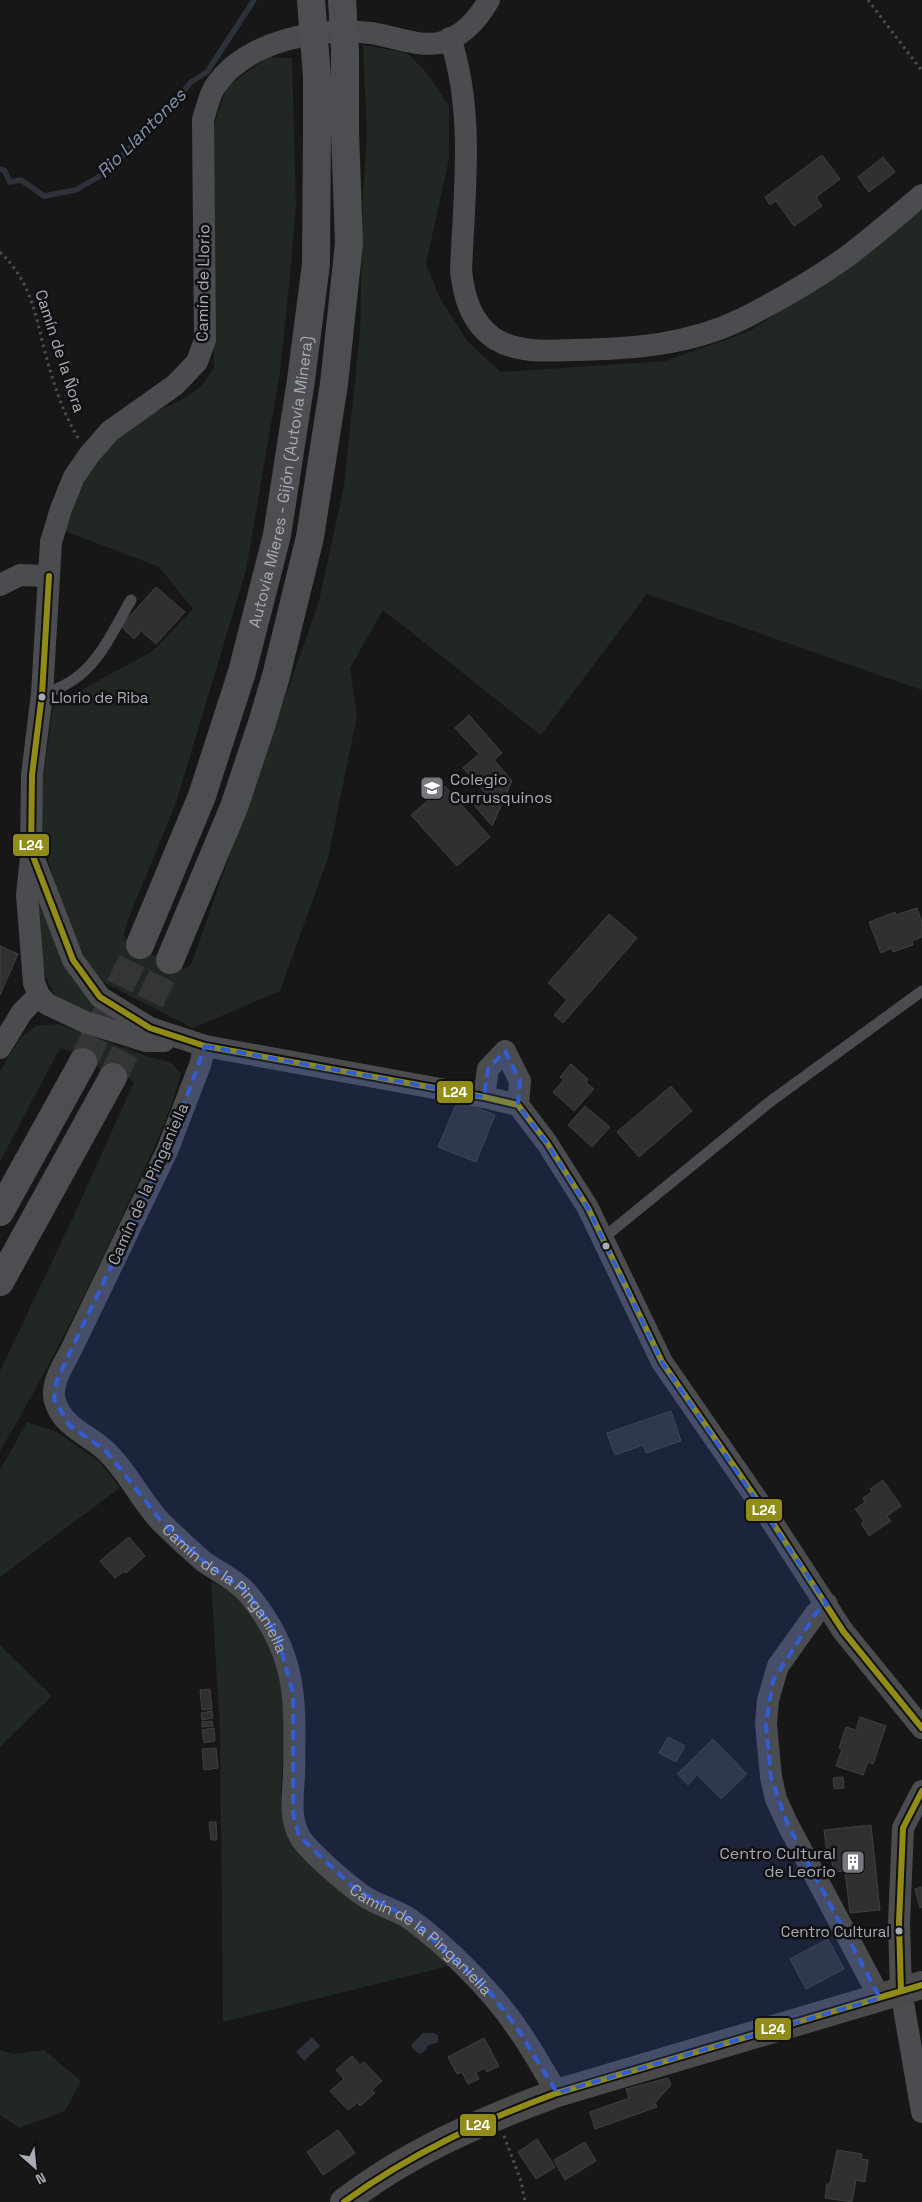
<svg xmlns="http://www.w3.org/2000/svg" width="922" height="2202" font-family="'Space Grotesk',sans-serif">
<style>
.green{fill:#212722}
.water{fill:#2d323a}
.lines{fill:none;stroke-linecap:round;stroke-linejoin:round}
.stream{stroke:#2d323a;stroke-width:5.5}
.building{fill:#303030;stroke:#3f4043}
.highway-tunnel{stroke:#343537;stroke-width:28;stroke-dasharray:28 14;stroke-linecap:butt}
.path{stroke:#4d4e51;stroke-width:3;stroke-dasharray:2.5 4;stroke-linecap:butt}
.lane{stroke:#4b4c4f;stroke-width:11}
.street{stroke:#4b4c4f;stroke-width:22}
.secondary{stroke:#4a4a4d;stroke-width:28}
.highway{stroke:#4d4e51;stroke-width:28}
.highway-bridge{stroke:#4d4e51;stroke-width:28}
.bus-1-casing{stroke:#111113;stroke-width:10}
.bus-1{stroke:#908c17;stroke-width:6}
.marked{fill:#325cd3;fill-opacity:0.2;stroke:#325cd3;stroke-width:4;stroke-dasharray:10 6;stroke-linejoin:round}
.bus-dot{fill:#a8acb7;stroke:#111113;stroke-width:2}
.labels{text-anchor:middle;dominant-baseline:central;stroke-width:5;stroke-linejoin:round;paint-order:stroke}
.bus-label{font-size:15px;fill:#a8acb7;stroke:#111113;text-anchor:start}
.street-label{font-size:16px;fill:#a8acb7;stroke:#111113}
.poi-label{font-size:16px;fill:#a8acb7;stroke:#111113;text-anchor:start}
.water-label{font-size:18px;font-style:italic;fill:#8196b0;stroke:#111113}
.line-badge{stroke:#111113;stroke-width:2}
.badge-label{font-size:14px;text-anchor:middle;font-weight:bold;fill:#fff}
</style>
<rect width="100%" height="100%" fill="#171717"/>
<!-- green -->
<path class="green" d="M 363,45 L 407,53 L 427,73 L 449,106 L 449,159 L 426,264 L 440,298 L 468,342 L 501,372 L 665,361 L 750,331 L 851,264 L 922,206 L 922,690 L 647,594 L 541,735 L 383,610 L 350,668 L 357,716 L 328,858 L 280,991 L 193,1028 L 95,978 L 76,940 L 58,893 L 40,833 L 43,780 L 53,705 L 153,651 L 193,609 L 159,567 L 65,531 C 84,476 98,446 150,415 C 166,406 190,398 203,384 C 207,379 210,373 214,368 L 210,136 L 227,87 L 268,57 L 292,58 L 296,205 L 289,286 L 280,372 L 246,570 L 176,803 L 129,917 L 124,935 L 128,944 L 184,969 L 191,965 L 319,601 L 344,486 L 360,333 L 363,192 L 367,137 Z
M 36,888 L 120,1023 L 99,1021 L 54,995 L 44,972 Z
M 58,1024 L 150,1057 L 170,1062 L 181,1073 C 168,1124 142,1173 120,1221 C 83,1299 45,1376 0,1451 L 0,1371 L 75,1213 L 134,1082 L 120,1071 L 99,1069 L 90,1056 L 60,1048 L 0,1162 L 0,1071 L 19,1040 L 35,1026 Z
M 27,1422 L 57,1432 L 99,1461 L 120,1488 L 0,1577 L 0,1470 Z
M 211,1581 L 238,1596 L 254,1615 L 272,1650 L 285,1687 L 285,1721 L 281,1793 L 285,1832 L 342,1886 L 405,1921 L 449,1966 L 223,2022 L 220,1729 Z
M 0,1645 L 52,1696 L 0,1747 Z
M 0,2050 L 13,2054 L 44,2050 L 81,2081 L 65,2111 L 19,2128 L 0,2115 Z"/>
<!-- water -->
<path class="water" d="M 423,2033 L 434,2033 L 438,2036 L 438,2042 L 427,2046 L 427,2049 L 421,2054 L 415,2051 L 411,2045 Z
M 312,2037 L 320,2046 L 304,2061 L 296,2052 Z"/>
<g class="lines">
<!-- stream -->
<path class="stream" d="M 0,169 L 4,170 L 10,182 L 21,180 L 44,196 L 76,190 L 105,173 L 170,108 L 191,82 L 207,72 L 254,0"/>
</g>
<!-- building -->
<path class="building" d="M 822,155 L 840,179 L 816,197 L 822,206 L 794,226 L 776,201 L 770,205 L 765,197 Z
M 883,157 L 895,172 L 869,192 L 858,177 Z
M 156,587 L 185,612 L 156,644 L 141,631 L 134,639 L 121,626 Z
M 469,715 L 502,753 L 494,760 L 512,781 L 492,826 L 474,805 L 486,794 L 463,768 L 479,754 L 455,728 Z
M 445,786 L 490,837 L 457,866 L 411,815 Z
M 917,908 L 922,922 L 922,937 L 912,941 L 913,945 L 893,952 L 892,948 L 881,953 L 869,922 L 895,912 L 896,915 Z
M 609,914 L 637,938 L 563,1023 L 554,1015 L 567,1000 L 548,983 Z
M 0,946 L 18,954 L 0,995 Z
M 571,1064 L 588,1079 L 586,1082 L 594,1089 L 574,1111 L 553,1092 L 564,1080 L 560,1077 Z
M 671,1086 L 692,1111 L 639,1157 L 617,1132 Z
M 458,1100 L 495,1115 L 476,1162 L 438,1147 Z
M 585,1106 L 610,1127 L 592,1147 L 568,1125 Z
M 671,1411 L 681,1441 L 646,1453 L 643,1445 L 615,1455 L 607,1433 Z
M 883,1480 L 901,1506 L 887,1516 L 891,1521 L 869,1536 L 861,1523 L 864,1521 L 855,1509 L 865,1502 L 863,1498 L 872,1492 L 870,1489 Z
M 129,1537 L 145,1556 L 126,1573 L 124,1571 L 115,1578 L 100,1561 Z
M 210,1689 L 212,1709 L 202,1710 L 200,1690 Z
M 212,1711 L 213,1718 L 202,1720 L 201,1713 Z
M 860,1717 L 886,1726 L 873,1764 L 868,1762 L 863,1775 L 836,1766 L 842,1749 L 839,1748 L 846,1727 L 856,1730 Z
M 212,1721 L 213,1726 L 202,1727 L 202,1722 Z
M 214,1728 L 215,1741 L 204,1743 L 202,1730 Z
M 668,1737 L 685,1746 L 676,1762 L 659,1753 Z
M 713,1739 L 747,1774 L 721,1799 L 697,1775 L 688,1785 L 677,1774 Z
M 216,1748 L 218,1768 L 204,1770 L 202,1749 Z
M 843,1777 L 844,1788 L 834,1789 L 833,1778 Z
M 209,1822 L 216,1822 L 217,1840 L 211,1840 Z
M 871,1825 L 880,1910 L 850,1913 L 845,1871 L 833,1872 L 831,1853 L 827,1854 L 824,1830 Z
M 922,1887 L 922,1907 L 920,1908 L 915,1889 Z
M 828,1939 L 844,1969 L 806,1989 L 790,1959 Z
M 484,2038 L 499,2066 L 487,2072 L 484,2068 L 476,2073 L 479,2079 L 468,2084 L 462,2072 L 457,2074 L 448,2057 Z
M 352,2056 L 360,2065 L 364,2062 L 382,2081 L 372,2090 L 375,2093 L 360,2106 L 357,2103 L 348,2110 L 330,2091 L 344,2079 L 336,2070 Z
M 668,2078 L 671,2085 L 655,2103 L 657,2107 L 595,2129 L 590,2112 L 629,2098 L 626,2089 Z
M 338,2130 L 355,2153 L 323,2175 L 307,2152 Z
M 537,2139 L 555,2167 L 536,2179 L 518,2152 Z
M 585,2142 L 596,2161 L 565,2180 L 554,2160 Z
M 837,2150 L 862,2154 L 861,2159 L 868,2160 L 865,2182 L 856,2180 L 852,2202 L 825,2198 L 827,2184 L 830,2184 Z"/>
<g class="lines">
<!-- highway-tunnel -->
<path class="highway-tunnel" d="M 83,1062 L 140,945
M 113,1077 L 170,960"/>
<!-- path -->
<path class="path" d="M 868,0 L 922,71
M 0,252 C 31,282 35,313 45,352 C 53,382 62,411 78,438
M 504,2136 L 521,2181 L 525,2202"/>
<!-- lane -->
<path class="lane" d="M 42,694 C 93,680 106,643 131,600
M 602,1239 L 771,1101 L 922,991"/>
<!-- street -->
<g class="street">
<path d="M 489,0 C 478,19 461,38 439,43 C 419,47 391,36 371,33 C 319,27 245,40 214,88 C 209,97 206,110 203,120 L 205,340 L 197,362 L 175,385 L 110,431 L 89,455 L 74,477 L 61,509 L 51,542 L 42,694 L 32,775 L 31,851 L 73,960 L 100,997 L 150,1028 L 205,1046 L 484,1097 L 518,1105 L 547,1143 L 588,1208 L 662,1362 L 767,1514 L 843,1631 L 922,1728"/>
<path d="M 450,38 C 475,112 464,194 461,271 C 464,297 471,323 495,339 C 518,353 547,351 573,350 C 631,349 689,345 742,319 C 779,300 816,279 849,255 C 874,236 898,215 922,195"/>
<path d="M 0,585 L 20,575 L 49,576"/>
<path d="M 31,857 L 27,895 L 34,983 L 39,995 L 47,1004 L 85,1022 L 146,1041 L 164,1041"/>
<path id="s1" d="M 205,1046 L 200,1065 L 167,1151 L 70,1352 C 63,1365 50,1385 55,1401 C 62,1426 87,1434 105,1450 C 127,1470 140,1500 161,1522 C 174,1535 189,1549 203,1561 C 218,1572 237,1580 249,1595 C 299,1656 295,1701 294,1775 C 293,1795 289,1819 300,1837 C 309,1852 351,1888 367,1898 C 380,1906 397,1910 410,1919 C 446,1945 492,1991 517,2028 C 532,2049 544,2071 557,2093"/>
<path d="M 0,1048 L 22,1012 L 39,995"/>
<path d="M 484,1097 L 488,1069 L 505,1051 L 520,1081 L 518,1105"/>
<path d="M 827,1604 L 816,1613 L 778,1666 L 768,1700 L 766,1724 L 771,1777 L 776,1799 L 788,1825 L 880,1998"/>
<path d="M 922,1791 L 903,1828 L 899,1923 L 901,1991 L 922,2112"/>
</g>
<!-- secondary -->
<path class="secondary" d="M 344,2202 C 407,2153 483,2120 557,2093 L 922,1985"/>
<!-- highway -->
<g class="highway">
<path id="s2" d="M 140,945 L 202,796 L 242,672 L 277,535 L 301,380 L 316,264 L 317,132"/>
<path d="M 170,960 L 234,807 L 262,723 L 276,676 L 310,537 L 334,384 L 349,243 L 345,132"/>
<path d="M 0,1212 L 83,1062"/>
<path d="M 0,1282 L 113,1077"/>
</g>
<!-- highway-bridge -->
<path class="highway-bridge" d="M 311,0 L 317,77 L 317,132
M 342,0 L 345,51 L 345,132"/>
<!-- bus-1 casing -->
<g class="bus-1-casing">
<path id="bus-1" d="M 49,576 L 42,694 L 32,775 L 31,851 L 73,960 L 100,997 L 150,1028 L 205,1046 L 484,1097 L 518,1105 L 547,1143 L 588,1208 L 662,1362 L 767,1514 L 843,1631 L 922,1728
M 901,1991 L 899,1923 L 903,1828 L 922,1791
M 344,2202 C 410,2154 481,2121 557,2093 L 922,1985"/>
</g>
<!-- bus-1 -->
<use href="#bus-1" class="bus-1"/>
</g>
<!-- marked area -->
<path class="marked" d="M 205,1046 L 484,1097 L 488,1069 L 505,1051 L 520,1081 L 518,1105 L 547,1143 L 588,1208 L 662,1362 L 827,1604 L 816,1613 L 773,1681 L 766,1724 L 771,1777 L 788,1825 L 880,1998 L 557,2093 L 517,2028 L 489,1991 L 409,1918 L 355,1889 L 299,1836 L 293,1814 L 293,1694 L 277,1634 L 247,1592 L 203,1561 L 161,1521 L 106,1451 L 69,1425 L 54,1399 L 56,1383 L 70,1352 L 167,1151 Z"/>
<!-- icons -->
<defs>
<g id="school-square" transform="scale(1.25)"><rect x="-9" y="-9" width="18" height="18" rx="4" fill="#75787f" stroke="#111113"/><path d="M0-5L7-2L0 1L-7-2ZM-4 1L0 2.5L4 1V4Q0 6-4 4Z" fill="#fff"/></g>
<g id="building-square" transform="scale(1.25)"><rect x="-9" y="-9" width="18" height="18" rx="4" fill="#75787f" stroke="#111113"/><path d="M-4-6H4V6H1V3H-1V6H-4ZM-2.5-4.3h1.7v1.8h-1.7ZM.8-4.3h1.7v1.8H.8ZM-2.5-1h1.7V.8h-1.7ZM.8-1h1.7V.8H.8Z" fill="#fff"/></g>
</defs>
<g fill-rule="evenodd">
<use href="#school-square" x="432" y="788"/>
<use href="#building-square" x="853" y="1862"/>
</g>
<!-- markers -->
<g class="bus-dot">
<circle cx="42" cy="697" r="4.5"/>
<circle cx="606" cy="1246" r="4.5"/>
<circle cx="899" cy="1931" r="4.5"/>
</g>
<g class="labels">
<!-- bus labels -->
<g class="bus-label">
<text x="51" y="697">Llorio de Riba</text>
<text x="890" y="1931" text-anchor="end">Centro Cultural</text>
</g>
<!-- street labels -->
<g class="street-label">
<text transform="translate(203 283) rotate(-89)">Camín de Llorio</text>
<text transform="translate(60 351) rotate(72)">Camín de la Ñora</text>
<text stroke="none"><textPath href="#s2" startOffset="486">Autovía Mieres - Gijón (Autovía Minera)</textPath></text>
<text transform="translate(148 1184) rotate(-66)">Camín de la Pinganiella</text>
<text stroke="none"><textPath href="#s1" startOffset="644">Camín de la Pinganiella</textPath></text>
<text stroke="none"><textPath href="#s1" startOffset="1079">Camín de la Pinganiella</textPath></text>
</g>
<!-- poi labels -->
<g class="poi-label">
<text x="450" y="779">Colegio<tspan x="450" dy="18">Currusquinos</tspan></text>
<text x="836" y="1853" text-anchor="end">Centro Cultural<tspan x="836" dy="18">de Leorio</tspan></text>
</g>
<!-- water labels -->
<g class="water-label">
<text transform="translate(141 133) rotate(-45)">Rio Llantones</text>
</g>
</g>
<g class="line-badge">
<rect x="12" y="833" width="38" height="24" rx="5" fill="#908c17"/>
<rect x="436" y="1080" width="38" height="24" rx="5" fill="#908c17"/>
<rect x="745" y="1498" width="38" height="24" rx="5" fill="#908c17"/>
<rect x="754" y="2017" width="38" height="24" rx="5" fill="#908c17"/>
<rect x="459" y="2113" width="38" height="24" rx="5" fill="#908c17"/>
</g>
<g class="badge-label">
<text x="31" y="850">L24</text>
<text x="455" y="1097">L24</text>
<text x="764" y="1515">L24</text>
<text x="773" y="2034">L24</text>
<text x="478" y="2130">L24</text>
</g>
<!-- north arrow -->
<g transform="translate(35 2167) rotate(153)" stroke="#111113" stroke-width="4" paint-order="stroke">
<path d="M0-4L9 19L0 12L-9 19Z" fill="#a8acb7"/>
<text y="-8" font-size="14" font-weight="bold" text-anchor="middle" fill="#a8acb7">N</text>
</g>
</svg>
